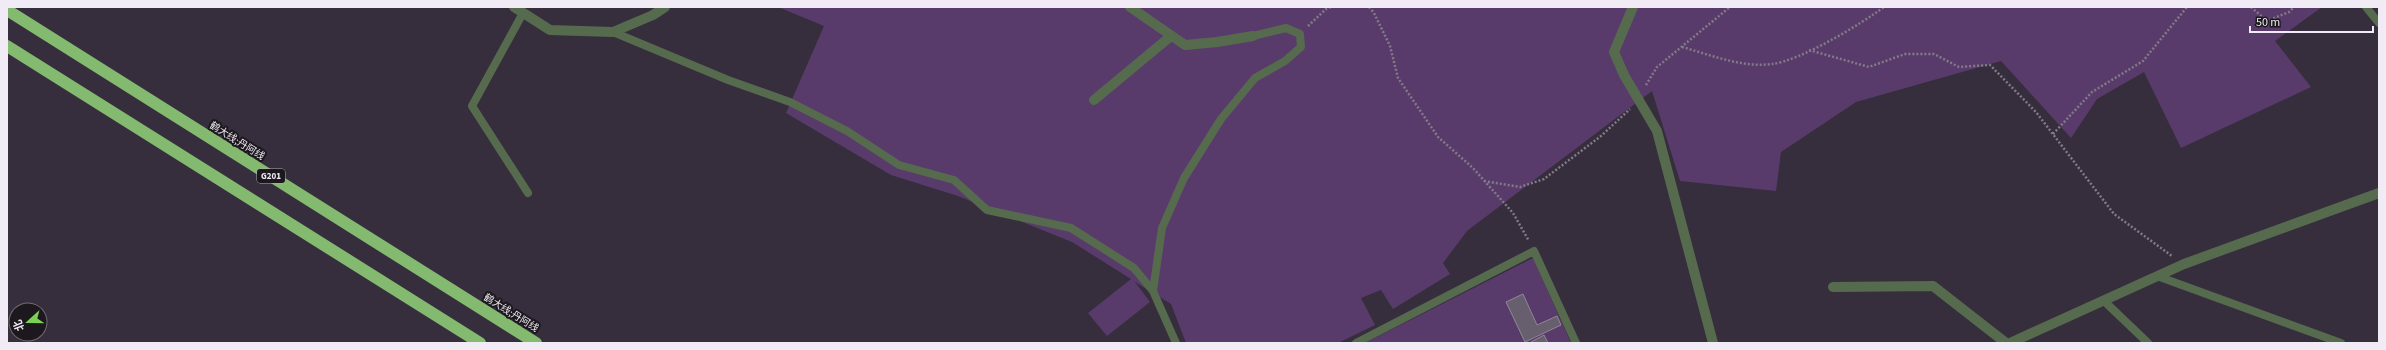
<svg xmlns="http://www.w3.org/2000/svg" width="2386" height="350" font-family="'Source Sans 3','Noto Sans SC',sans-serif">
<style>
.green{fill:#583b6a}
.building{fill:#675e6e;stroke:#918798}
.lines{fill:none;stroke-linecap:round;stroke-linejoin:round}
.path{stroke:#827b87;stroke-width:2.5;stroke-dasharray:2 2;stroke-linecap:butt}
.lane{stroke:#566b4e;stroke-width:8}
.street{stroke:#566b4e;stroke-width:10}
.highway{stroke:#84b970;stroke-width:12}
.labels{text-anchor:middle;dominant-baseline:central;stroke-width:4;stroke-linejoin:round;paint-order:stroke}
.shield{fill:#1c181e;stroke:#b0acb4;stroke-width:1}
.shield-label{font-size:9px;font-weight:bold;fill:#f0ebf4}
.street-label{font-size:10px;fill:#f0ebf4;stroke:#1c181e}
</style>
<rect width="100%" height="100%" fill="#362e3c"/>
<!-- green -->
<path class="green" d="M 778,7 L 2322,7 L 2275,41 L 2311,87 L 2181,148 L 2144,72 L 2097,99 L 2071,138 L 2001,61 L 1856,102 L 1781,152 L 1776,191 L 1680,181 L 1652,91 L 1467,231 L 1443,263 L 1450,274 L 1393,309 L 1381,290 L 1361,298 L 1375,325 L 1338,343 L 1186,343 L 1171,304 L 1135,282 L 1150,302 L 1107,336 L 1088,313 L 1131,279 L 1072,242 L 958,196 L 891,175 L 786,113 L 824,26 Z
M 1533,258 L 1571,343 L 1365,343 Z"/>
<!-- building -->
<path class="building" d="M 1523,294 L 1537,325 L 1557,316 L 1561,325 L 1525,342 L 1506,302 Z
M 1544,335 L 1548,343 L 1531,343 L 1531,342 Z"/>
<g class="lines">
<!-- path -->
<path class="path" d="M 1369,7 L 1374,13 L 1390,46 L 1398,78 L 1438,137 L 1473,168 L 1513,213 L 1529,241
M 2251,7 L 2267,21 L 2289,12 L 2294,7
M 1308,26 L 1326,9 L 1331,7
M 1682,47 C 1711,55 1742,68 1772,64 C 1800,61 1861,24 1884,7
M 1809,50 L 1869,67 L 1905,54 L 1934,54 L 1959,67 L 1990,65 L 2036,112 L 2114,214 L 2172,256
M 1646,85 L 1657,67 L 1730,7
M 2053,134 L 2092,92 L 2143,61 L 2187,7
M 1484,181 L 1520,187 L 1544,179 L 1601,136 L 1630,109"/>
<!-- lane -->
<path class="lane" d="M 2366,7 L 2379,23
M 523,13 L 472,106 L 528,193
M 613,32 L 728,80 L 790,102 L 847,131 L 899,165 L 954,180 L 987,210 L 1071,228 L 1134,268 L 1153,291 L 1176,343
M 2157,276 L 2341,343
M 1153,291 L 1162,228 L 1184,178 L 1221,119 L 1255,78 L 1285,61 L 1301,47 L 1300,34 L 1286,28 L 1253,36
M 2103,300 L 2148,343
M 1356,343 L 1534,251 L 1576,343"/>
<!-- street -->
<path class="street" d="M 514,7 L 550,30 L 613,32 L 653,15 L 665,7
M 1130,7 L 1185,45 L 1217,42 L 1253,36
M 1633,7 L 1614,52 L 1624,75 L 1657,131 L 1713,343
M 1094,100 L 1171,36
M 1833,287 L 1933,286 L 2006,343
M 2010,343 L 2184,264 L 2379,193"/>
<!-- highway -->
<path class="highway" d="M 7,10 L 536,343
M 7,46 L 480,343"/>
</g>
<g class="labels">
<!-- shield labels -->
<rect class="shield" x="257" y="169" width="28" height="14" rx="3"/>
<g class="shield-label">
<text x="271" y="176">G201</text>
</g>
<!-- street labels -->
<g class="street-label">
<text transform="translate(237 141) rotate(32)">鹤大线;丹阿线</text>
<text transform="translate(511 313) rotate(32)">鹤大线;丹阿线</text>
</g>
</g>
<!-- border -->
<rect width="2386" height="350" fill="none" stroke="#f0ebf4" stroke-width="16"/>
<!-- north arrow -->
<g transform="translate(28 322) rotate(249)"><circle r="19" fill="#1c181e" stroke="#716c74"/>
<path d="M0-3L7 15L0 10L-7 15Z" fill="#7bd155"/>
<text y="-6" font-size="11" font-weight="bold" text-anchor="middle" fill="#f0ebf4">北</text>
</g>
<!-- scale -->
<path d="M2250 26v6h123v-6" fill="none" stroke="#f0ebf4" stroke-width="2"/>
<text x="2256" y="26" font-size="12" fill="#f0ebf4" stroke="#1c181e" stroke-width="3" paint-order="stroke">50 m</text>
</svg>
